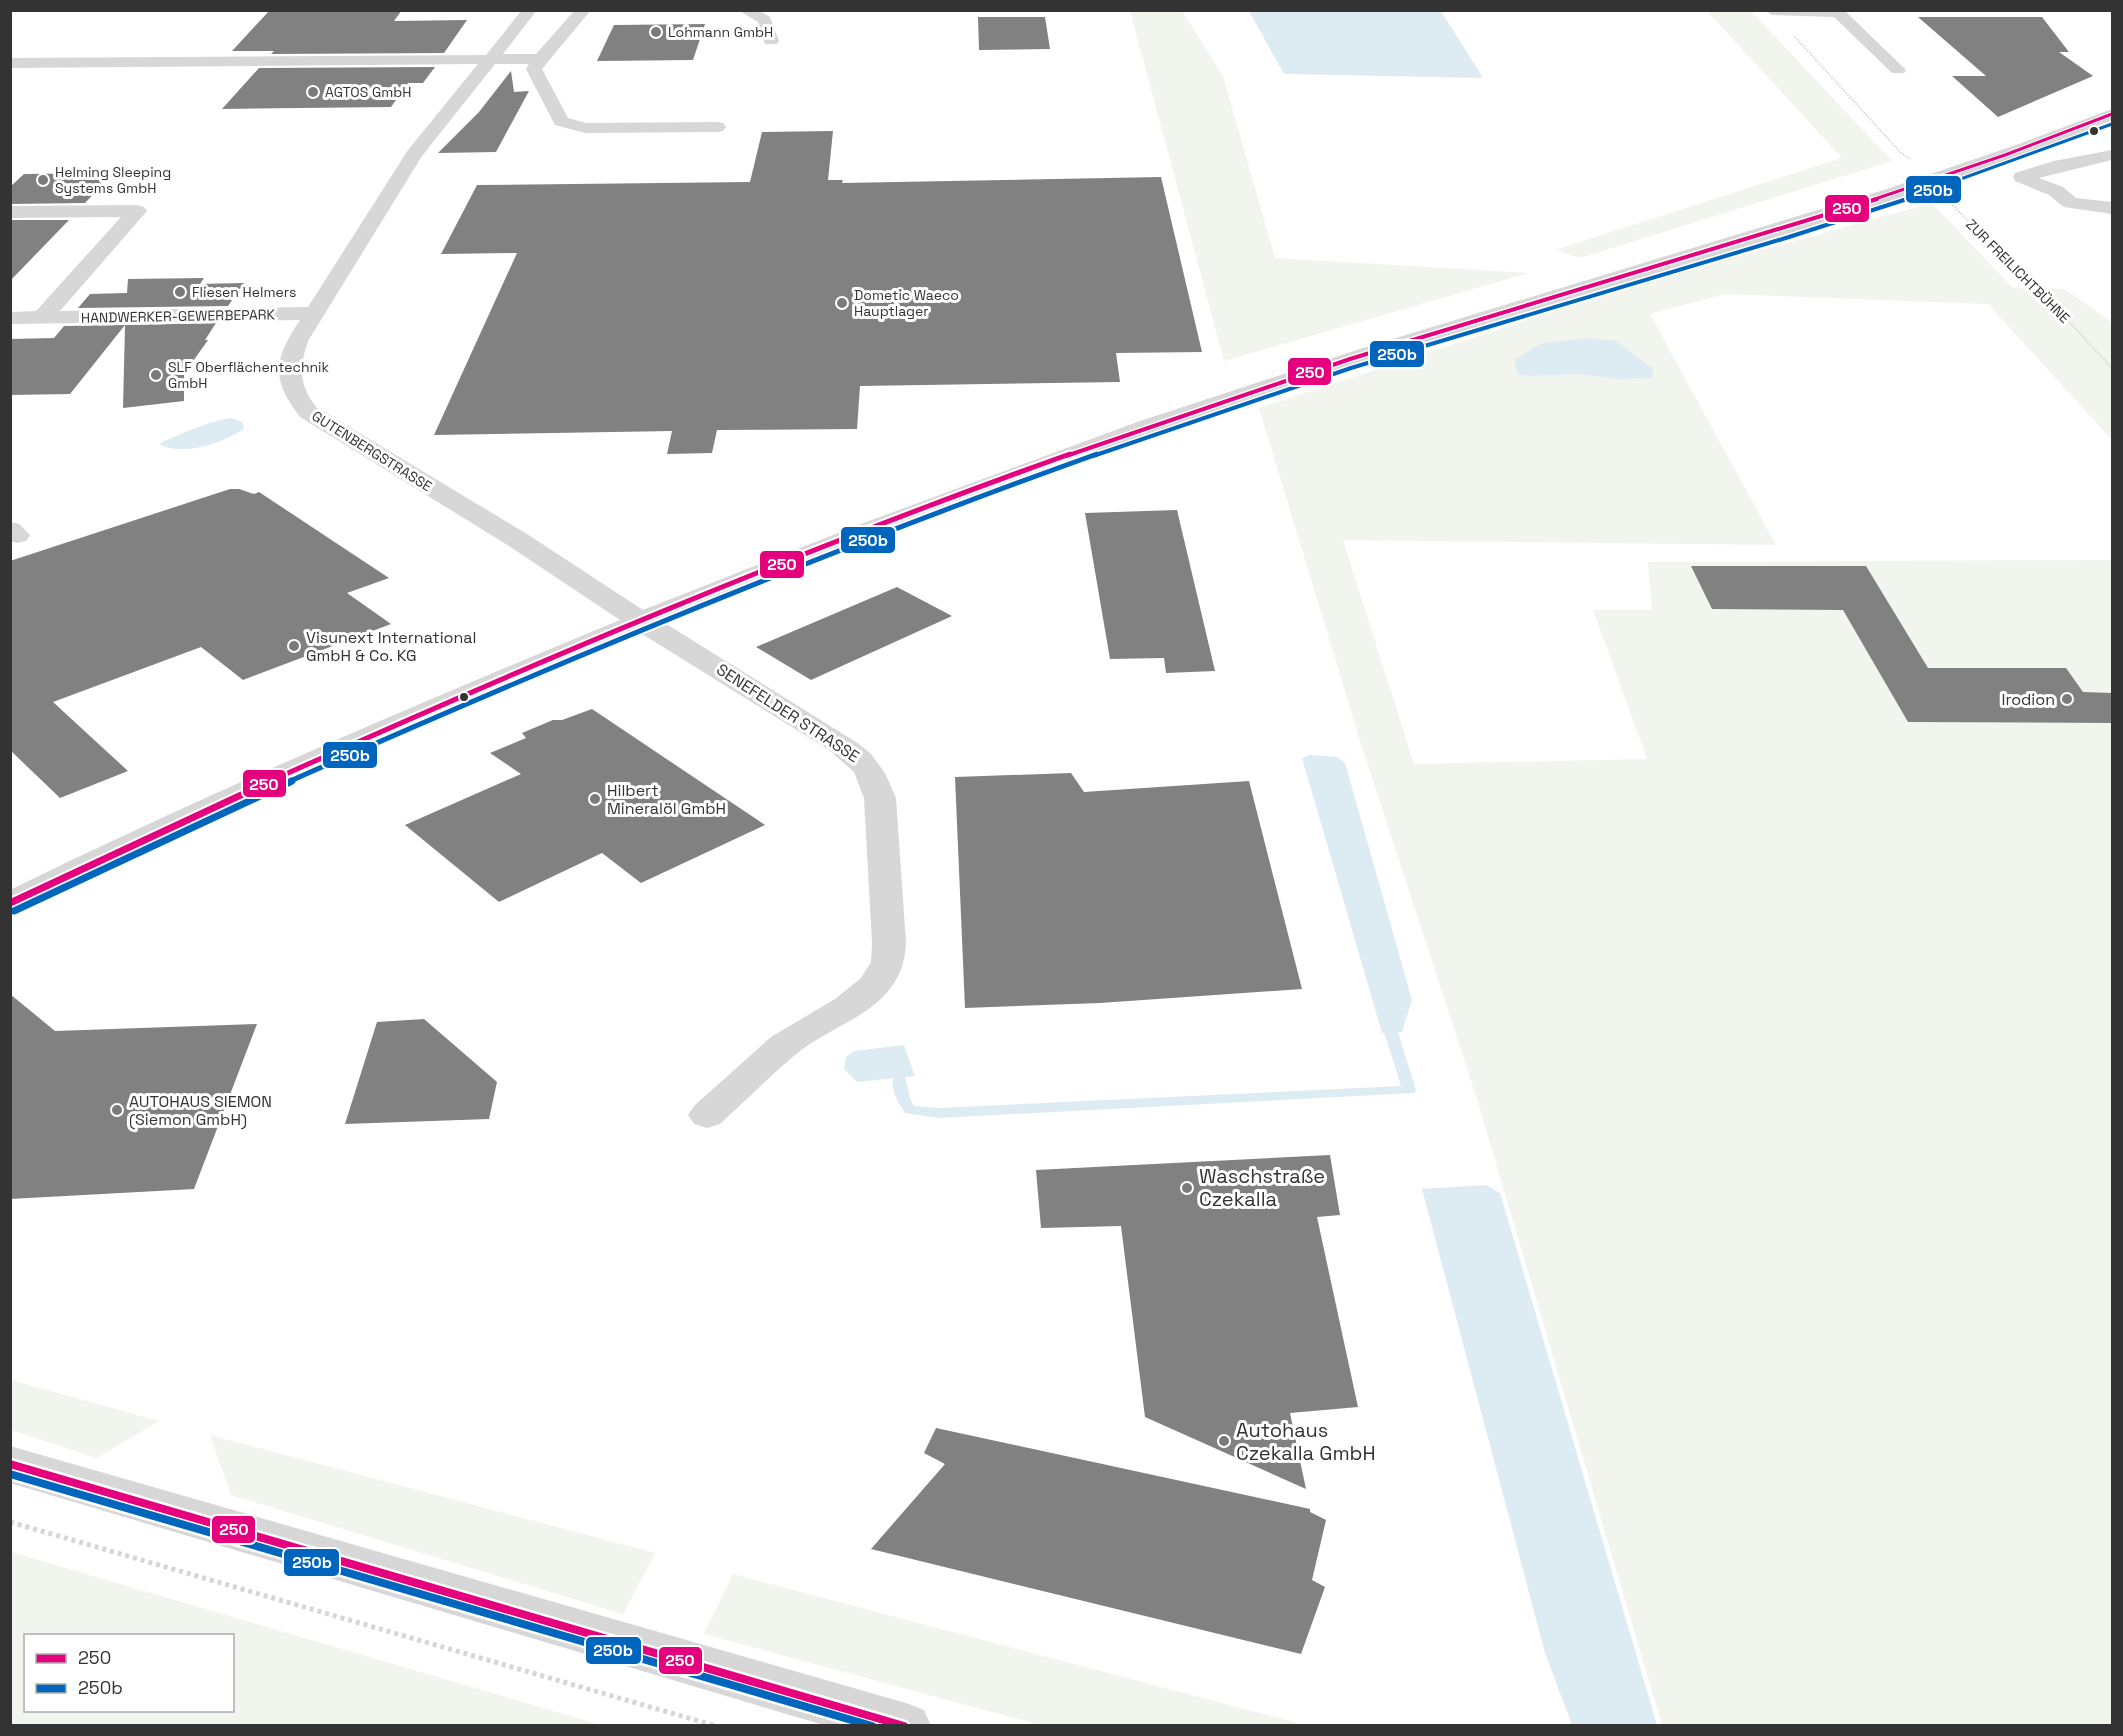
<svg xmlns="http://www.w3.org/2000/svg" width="2123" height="1736" font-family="'Space Grotesk',sans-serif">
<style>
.green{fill:#f1f5ed;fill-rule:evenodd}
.water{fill:#ddebf3}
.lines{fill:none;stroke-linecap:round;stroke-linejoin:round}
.stream{fill:#ddebf3;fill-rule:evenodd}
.building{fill:#818181}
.path-far1{stroke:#d6d6d6;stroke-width:2;stroke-dasharray:1.5 1.5;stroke-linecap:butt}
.path{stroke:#d6d6d6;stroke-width:5;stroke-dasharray:4 4;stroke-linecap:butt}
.minor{fill:#d7d7d7;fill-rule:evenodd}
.bus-1-far4-casing{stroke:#fff;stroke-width:5}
.bus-1-far3-casing{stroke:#fff;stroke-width:7}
.bus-1-far2-casing{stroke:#fff;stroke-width:9}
.bus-1-far1-casing{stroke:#fff;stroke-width:11}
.bus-1-casing{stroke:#fff;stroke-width:13}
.bus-2-far4-casing{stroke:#fff;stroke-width:5}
.bus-2-far3-casing{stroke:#fff;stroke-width:7}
.bus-2-far2-casing{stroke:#fff;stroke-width:9}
.bus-2-far1-casing{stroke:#fff;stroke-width:11}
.bus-2-casing{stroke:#fff;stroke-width:13}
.bus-1-far4{stroke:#e5007d;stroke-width:3}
.bus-1-far3{stroke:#e5007d;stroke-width:4}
.bus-1-far2{stroke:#e5007d;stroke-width:5}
.bus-1-far1{stroke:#e5007d;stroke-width:7}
.bus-1{stroke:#e5007d;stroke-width:8}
.bus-2-far4{stroke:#0065bd;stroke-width:3}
.bus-2-far3{stroke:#0065bd;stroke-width:4}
.bus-2-far2{stroke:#0065bd;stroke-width:5}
.bus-2-far1{stroke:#0065bd;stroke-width:7}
.bus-2{stroke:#0065bd;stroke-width:8}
.poi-dot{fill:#7a7a7a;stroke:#fff;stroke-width:2}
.bus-dot{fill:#333;stroke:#fff;stroke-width:2}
.labels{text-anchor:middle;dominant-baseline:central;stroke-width:6;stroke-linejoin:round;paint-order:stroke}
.far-poi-label{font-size:14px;fill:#333;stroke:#fff;text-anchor:start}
.far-street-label{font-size:14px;fill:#333;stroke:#fff}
.poi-label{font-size:16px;fill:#333;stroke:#fff;text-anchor:start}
.street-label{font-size:16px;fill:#333;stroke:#fff}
.near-poi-label{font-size:20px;fill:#333;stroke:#fff;text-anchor:start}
.line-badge{stroke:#fff;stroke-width:2}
.badge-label{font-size:16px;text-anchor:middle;font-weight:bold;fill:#fff}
</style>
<rect width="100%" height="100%" fill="#fff"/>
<!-- green -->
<path class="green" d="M 1130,11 L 1182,11 L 1223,76 L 1275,258 L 1529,273 L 1224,361 Z
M 1707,11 L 1751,11 L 1892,161 L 1580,258 L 1555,250 L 1842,158 Z
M 1932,203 L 2013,288 L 2065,289 L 2112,322 L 2112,440 L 1988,304 L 1725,294 L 1650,314 L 1776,545 L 1343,540 L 1414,764 L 1647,759 L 1593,610 L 1652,610 L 1648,562 L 2112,560 L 2112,1725 L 1662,1725 L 1477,1099 L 1361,744 L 1259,408 L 1634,285 ZM 1590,338 L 1619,379 L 1577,374 L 1531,376 Z
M 10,1380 L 11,1380 L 159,1421 L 97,1458 L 11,1430 Z
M 210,1435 L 655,1553 L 623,1614 L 231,1495 Z
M 11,1552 L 601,1725 L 11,1725 ZM 26,1636 L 232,1636 L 232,1710 L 26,1710 Z
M 733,1574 L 1305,1725 L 1040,1725 L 704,1634 Z"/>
<!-- water -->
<path class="water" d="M 1249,11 L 1441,11 L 1483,78 L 1284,74 Z
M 1590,338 L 1616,341 L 1654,370 L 1652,378 L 1619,379 L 1577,374 L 1531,376 L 1518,374 L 1514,360 L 1542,343 Z
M 231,418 L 242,422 L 244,429 C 221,443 186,456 160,445 L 162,442 C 183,433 209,421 231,418 Z
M 1309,755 L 1337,757 L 1345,763 L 1412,1000 L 1402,1032 L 1382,1033 L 1302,758 Z
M 904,1045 L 915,1076 L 857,1082 L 844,1069 L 846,1057 L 854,1051 Z
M 1486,1185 L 1500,1193 L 1657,1725 L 1572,1725 L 1545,1653 L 1422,1189 Z"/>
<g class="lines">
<!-- stream -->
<path class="stream" d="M 1391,1028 L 1398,1032 L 1416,1090 L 1414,1093 L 939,1118 L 905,1113 C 898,1102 889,1089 894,1075 L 904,1075 C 909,1086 907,1094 914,1106 L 939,1108 L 1401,1086 L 1384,1032 Z"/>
</g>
<!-- building -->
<path class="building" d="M 270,10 L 402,10 L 394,21 L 467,20 L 444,53 L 271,54 L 274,51 L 232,51 Z
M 978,17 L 1045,17 L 1050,49 L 979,50 Z
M 1918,17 L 2042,17 L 2069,52 L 2059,52 L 2093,76 L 1998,117 L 1952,76 L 1986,76 Z
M 705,24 L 693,60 L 597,61 L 614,25 Z
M 435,67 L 423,83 L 408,83 L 391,107 L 222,109 L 259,68 Z
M 511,71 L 514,92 L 529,91 L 496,152 L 438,153 L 479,112 Z
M 833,131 L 828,180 L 843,180 L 842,183 L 1161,177 L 1202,352 L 1116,353 L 1120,382 L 860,386 L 857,429 L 717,430 L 712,453 L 667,454 L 672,431 L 434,435 L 517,253 L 441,254 L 477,185 L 750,182 L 762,132 Z
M 114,173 L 85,203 L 10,204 L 10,187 L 24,174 Z
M 10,220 L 69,220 L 10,281 Z
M 204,278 L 200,284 L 244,283 L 228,306 L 78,308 L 90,294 L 127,293 L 128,279 Z
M 216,323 L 205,340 L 208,340 L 184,374 L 184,401 L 123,408 L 125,325 Z
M 125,325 L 70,394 L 10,395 L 10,339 L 54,338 L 64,326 Z
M 230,489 L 239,489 L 254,494 L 259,492 L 389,578 L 347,593 L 391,624 L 243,680 L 201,647 L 53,702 L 128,771 L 60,798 L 10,750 L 10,561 Z
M 1177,510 L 1215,671 L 1166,673 L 1164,658 L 1110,659 L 1085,513 Z
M 1691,566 L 1866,566 L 1928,668 L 2066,668 L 2083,692 L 2112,693 L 2112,723 L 1908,722 L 1843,610 L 1712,609 Z
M 897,587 L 952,616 L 811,680 L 756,647 Z
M 592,709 L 765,825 L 641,883 L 602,853 L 499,902 L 405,825 L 521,774 L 490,753 L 526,738 L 522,733 L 553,720 L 562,720 Z
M 1071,773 L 1084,792 L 1249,781 L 1302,989 L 1100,1003 L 965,1008 L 955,777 Z
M 10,994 L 55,1031 L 257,1024 L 194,1189 L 10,1199 Z
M 424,1019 L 497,1082 L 489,1119 L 345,1124 L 377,1022 Z
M 1330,1155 L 1340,1215 L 1317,1217 L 1358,1407 L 1290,1413 L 1306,1489 L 1145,1417 L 1121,1226 L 1041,1228 L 1036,1170 Z
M 936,1428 L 1310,1509 L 1310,1512 L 1326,1520 L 1312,1580 L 1325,1587 L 1301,1654 L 871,1549 L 945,1464 L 924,1453 Z"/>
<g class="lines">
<!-- path-far1 -->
<path class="path-far1" d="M 1795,37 L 1901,153 L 1911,159
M 1950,203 L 2048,299 L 2112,368"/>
<!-- path -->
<path class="path" d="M 10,1522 L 716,1726"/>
<!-- minor -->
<path class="minor" d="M 522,10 L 537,10 L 503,54 L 536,54 L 575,10 L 591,10 L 542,69 L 568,118 L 586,123 L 717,122 L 723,123 L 726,127 L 723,131 L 717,132 L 585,133 L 555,125 L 526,69 L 529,64 L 495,64 L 422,156 L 308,341 C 299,367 299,385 316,407 L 527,534 L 643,610 L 861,524 L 1140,421 L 1363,348 L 1887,189 L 2019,144 L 2112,109 L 2112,120 C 1874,217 1623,280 1379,357 C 1136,434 897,524 663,622 L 859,744 L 871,754 L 885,773 L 896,798 L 906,943 C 903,1011 837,1020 795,1055 C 769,1077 745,1101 720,1124 L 707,1128 L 694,1124 L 688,1115 L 694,1106 L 771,1037 L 835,999 L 861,978 L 871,962 L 872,943 L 864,798 L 854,772 L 829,750 L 639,632 C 431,719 224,810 22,910 L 10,913 L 10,890 C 210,792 415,705 620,620 L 509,546 L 300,417 C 270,378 274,359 300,320 L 10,324 L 10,312 L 36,311 L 121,217 L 10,218 L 10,206 L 137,205 L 144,207 L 147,211 L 60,311 L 308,307 L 408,150 L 478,64 L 10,68 L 10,58 L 486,55 Z
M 738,10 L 758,10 L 770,17 L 779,41 L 777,44 L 765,44 L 758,22 Z
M 1765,10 L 1844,10 L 1906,70 L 1904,73 L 1892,73 L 1834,17 L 1772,15 Z
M 2112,150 L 2112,160 L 2039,178 L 2063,187 L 2076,198 L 2112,202 L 2112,214 L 2064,207 L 2049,195 L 2015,181 L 2013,177 L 2015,173 L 2054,161 Z
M 10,522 L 19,524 L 30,535 L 26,541 L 17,543 L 10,541 Z
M 10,1446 L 906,1703 L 924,1710 L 931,1726 L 827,1726 L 10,1483 Z"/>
<!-- bus-1-far4 casing -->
<g class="bus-1-far4-casing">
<path id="bus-1-far4" d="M 1872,200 L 2005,155 L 2112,114"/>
</g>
<!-- bus-1-far3 casing -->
<g class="bus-1-far3-casing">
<path id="bus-1-far3" d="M 1066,456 L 1350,359 L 1877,199"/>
</g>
<!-- bus-1-far2 casing -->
<g class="bus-1-far2-casing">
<path id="bus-1-far2" d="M 268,782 C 531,664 798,551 1070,454"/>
</g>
<!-- bus-1-far1 casing -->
<g class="bus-1-far1-casing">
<path id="bus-1-far1" d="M 10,903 L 271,781"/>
</g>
<!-- bus-1 casing -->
<g class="bus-1-casing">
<path id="bus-1" d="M 10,1464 L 904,1726"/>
</g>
<!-- bus-2-far4 casing -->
<g class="bus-2-far4-casing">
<path id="bus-2-far4" d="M 1903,200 L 2112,124"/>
</g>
<!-- bus-2-far3 casing -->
<g class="bus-2-far3-casing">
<path id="bus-2-far3" d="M 1093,456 L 1351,368 L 1789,237 L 1907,199"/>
</g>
<!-- bus-2-far2 casing -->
<g class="bus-2-far2-casing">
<path id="bus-2-far2" d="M 288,782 C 554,664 823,552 1097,454"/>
</g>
<!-- bus-2-far1 casing -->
<g class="bus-2-far1-casing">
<path id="bus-2-far1" d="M 14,911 L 292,781"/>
</g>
<!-- bus-2 casing -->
<g class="bus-2-casing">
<path id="bus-2" d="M 10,1474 L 872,1726"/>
</g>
<!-- bus-1-far4 -->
<use href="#bus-1-far4" class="bus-1-far4"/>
<!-- bus-1-far3 -->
<use href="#bus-1-far3" class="bus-1-far3"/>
<!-- bus-1-far2 -->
<use href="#bus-1-far2" class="bus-1-far2"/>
<!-- bus-1-far1 -->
<use href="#bus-1-far1" class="bus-1-far1"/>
<!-- bus-1 -->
<use href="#bus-1" class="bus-1"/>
<!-- bus-2-far4 -->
<use href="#bus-2-far4" class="bus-2-far4"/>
<!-- bus-2-far3 -->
<use href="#bus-2-far3" class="bus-2-far3"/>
<!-- bus-2-far2 -->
<use href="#bus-2-far2" class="bus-2-far2"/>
<!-- bus-2-far1 -->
<use href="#bus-2-far1" class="bus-2-far1"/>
<!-- bus-2 -->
<use href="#bus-2" class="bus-2"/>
</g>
<!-- markers -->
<g class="poi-dot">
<circle cx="656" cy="32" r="6"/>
<circle cx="313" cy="92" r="6"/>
<circle cx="43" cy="180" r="6"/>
<circle cx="180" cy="292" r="6"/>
<circle cx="842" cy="303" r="6"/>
<circle cx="156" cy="375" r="6"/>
<circle cx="294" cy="646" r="6"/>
<circle cx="2067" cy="699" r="6"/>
<circle cx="595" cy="799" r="6"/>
<circle cx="117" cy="1110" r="6"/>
<circle cx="1187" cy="1188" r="6"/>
<circle cx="1224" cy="1441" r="6"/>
</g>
<g class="bus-dot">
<circle cx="2094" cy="131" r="5"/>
<circle cx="464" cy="697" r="5"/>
</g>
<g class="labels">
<!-- far-poi labels -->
<g class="far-poi-label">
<text x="668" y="32">Lohmann GmbH</text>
<text x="325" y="92">AGTOS GmbH</text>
<text x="55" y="172">Helming Sleeping<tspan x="55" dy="16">Systems GmbH</tspan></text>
<text x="192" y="292">Fliesen Helmers</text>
<text x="854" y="295">Dometic Waeco<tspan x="854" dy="16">Hauptlager</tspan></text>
<text x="168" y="367">SLF Oberflächentechnik<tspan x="168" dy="16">GmbH</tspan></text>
</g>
<!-- far-street labels -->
<g class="far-street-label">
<text transform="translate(2018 271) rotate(45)">ZUR FREILICHTBÜHNE</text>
<text transform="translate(178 316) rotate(-1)">HANDWERKER-GEWERBEPARK</text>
<text transform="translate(372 451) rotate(32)">GUTENBERGSTRASSE</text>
</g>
<!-- poi labels -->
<g class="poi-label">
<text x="306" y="637">Visunext International<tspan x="306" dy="18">GmbH &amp; Co. KG</tspan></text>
<text x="2055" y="699" text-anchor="end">Irodion</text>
<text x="607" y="790">Hilbert<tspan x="607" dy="18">Mineralöl GmbH</tspan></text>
<text x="129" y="1101">AUTOHAUS SIEMON<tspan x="129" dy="18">(Siemon GmbH)</tspan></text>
</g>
<!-- street labels -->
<g class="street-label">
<text transform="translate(788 713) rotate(33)">SENEFELDER STRASSE</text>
</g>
<!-- near-poi labels -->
<g class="near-poi-label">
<text x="1199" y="1176">Waschstraße<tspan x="1199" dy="23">Czekalla</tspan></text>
<text x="1236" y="1430">Autohaus<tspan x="1236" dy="23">Czekalla GmbH</tspan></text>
</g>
</g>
<g class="line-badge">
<rect x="1905" y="175" width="57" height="29" rx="6" fill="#0065bd"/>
<rect x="1824" y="194" width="46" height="29" rx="6" fill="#e5007d"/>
<rect x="1369" y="340" width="56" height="28" rx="6" fill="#0065bd"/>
<rect x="1287" y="357" width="45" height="29" rx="6" fill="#e5007d"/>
<rect x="840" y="526" width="56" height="28" rx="6" fill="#0065bd"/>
<rect x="759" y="550" width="46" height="29" rx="6" fill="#e5007d"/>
<rect x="322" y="741" width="56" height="28" rx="6" fill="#0065bd"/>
<rect x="242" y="769" width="45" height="29" rx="6" fill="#e5007d"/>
<rect x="211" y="1515" width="45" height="29" rx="6" fill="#e5007d"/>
<rect x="283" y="1548" width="57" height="29" rx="6" fill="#0065bd"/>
<rect x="585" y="1636" width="57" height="29" rx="6" fill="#0065bd"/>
<rect x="658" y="1646" width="45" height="29" rx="6" fill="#e5007d"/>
</g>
<g class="badge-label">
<text x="1933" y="196">250b</text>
<text x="1847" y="214">250</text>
<text x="1397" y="360">250b</text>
<text x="1310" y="378">250</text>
<text x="868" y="546">250b</text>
<text x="782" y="570">250</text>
<text x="350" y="761">250b</text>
<text x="264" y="790">250</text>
<text x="234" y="1535">250</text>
<text x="312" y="1568">250b</text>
<text x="613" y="1656">250b</text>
<text x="680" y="1666">250</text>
</g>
<!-- border -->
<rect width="2123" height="1736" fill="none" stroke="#333333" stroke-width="24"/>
<!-- legend -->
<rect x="24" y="1634" width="210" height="78" fill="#ffffff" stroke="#adadad" stroke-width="1.5"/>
<rect x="36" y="1654" width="30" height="9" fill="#e5007d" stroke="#adadad" stroke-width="1.5"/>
<text x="78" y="1664" font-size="18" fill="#333333">250</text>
<rect x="36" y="1684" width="30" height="9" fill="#0065bd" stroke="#adadad" stroke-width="1.5"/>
<text x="78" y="1694" font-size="18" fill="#333333">250b</text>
</svg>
